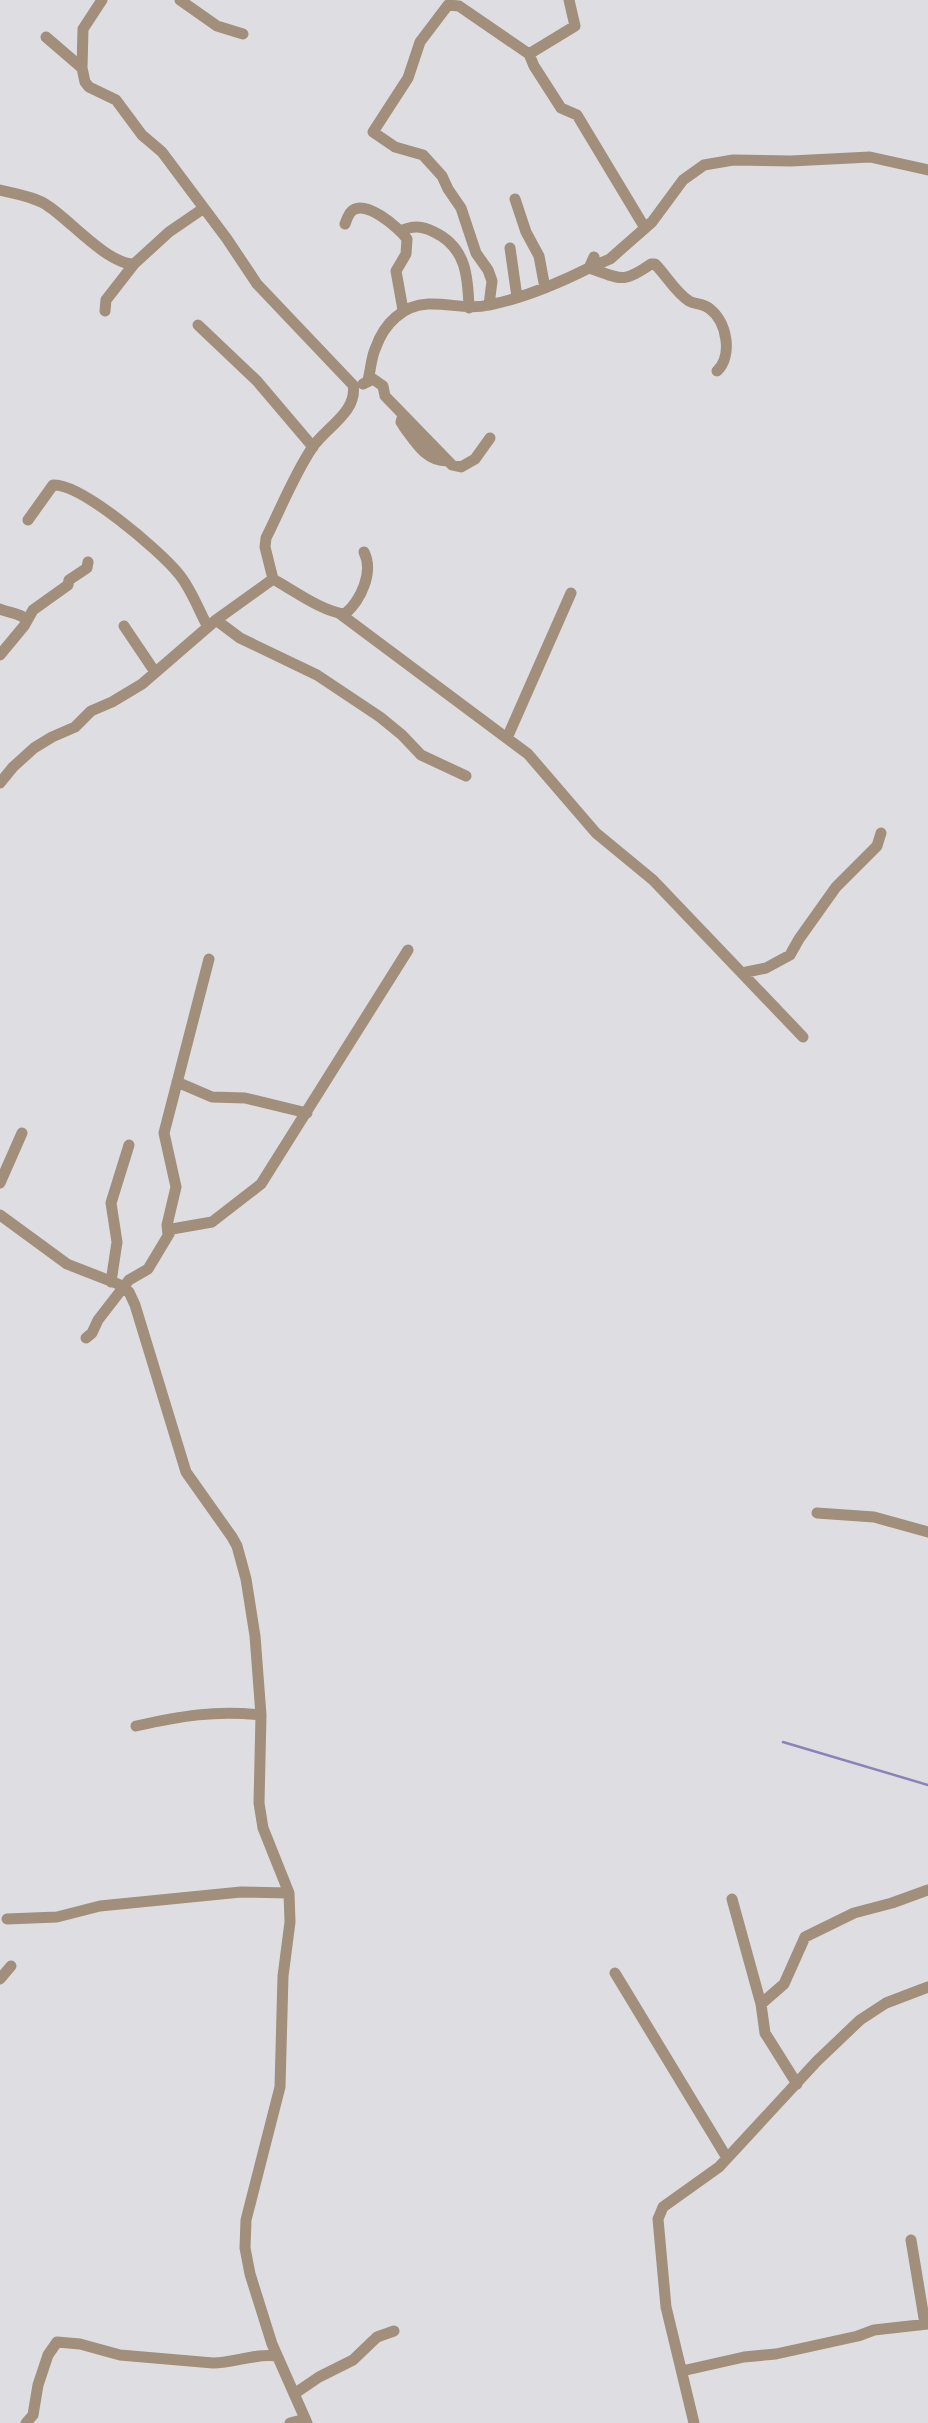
<svg xmlns="http://www.w3.org/2000/svg" width="928" height="2423" font-family="Cabin,sans-serif">
<style>
.lines{fill:none;stroke-linecap:round;stroke-linejoin:round}
.stream{stroke:#8a83b9;stroke-width:2.5}
.minor{stroke:#a18e7b;stroke-width:11}
</style>
<rect width="100%" height="100%" fill="#dedee2"/>
<g class="lines">
<!-- stream -->
<path class="stream" d="M 783,1742 L 928,1785"/>
<!-- minor -->
<path class="minor" d="M 102,0 L 83,29 L 82,68 L 85,82 L 89,87 L 116,100 L 142,135 L 162,152 L 227,239 L 257,284 L 353,385 C 358,412 325,428 312,448 C 294,475 281,508 266,538 L 265,547 L 273,579 C 293,590 323,612 345,614 C 361,600 374,572 364,552
M 180,0 L 217,26 L 243,34
M 46,37 L 82,68
M 529,54 L 575,26 L 569,0
M 0,190 C 15,194 36,197 48,206 C 70,220 107,264 134,264
M 515,199 L 526,232 L 539,256 L 545,288
M 345,224 C 346,221 348,216 350,213 C 363,196 399,228 407,239 L 406,254 L 396,271 L 403,310
M 401,231 C 413,225 422,226 434,232 C 466,247 468,276 469,308
M 510,248 L 517,297
M 589,268 L 610,259 L 652,222 L 683,180 L 704,165 L 733,160 L 791,161 L 870,157 L 928,170
M 589,268 C 622,279 622,284 651,264 L 655,264 C 666,275 676,293 689,301 C 696,305 703,303 710,309 C 727,322 733,356 717,371
M 489,305 L 492,281 L 488,270 L 476,253 L 461,208 L 448,189 L 442,176 L 423,155 L 395,147 L 373,132 L 408,78 L 420,42 L 448,5 L 459,6 L 529,54 L 534,66 L 561,108 L 577,115 L 645,228
M 105,311 L 106,300 L 134,264 L 169,232 L 204,208
M 198,325 L 257,381 L 313,447
M 368,380 C 371,369 371,357 376,347 C 384,324 403,305 428,304 C 449,303 468,310 489,305 C 524,298 557,284 589,268 L 594,257
M 363,384 L 373,379 L 383,386 L 385,396 L 452,465 L 461,467 L 475,459 L 490,438
M 403,415 L 401,422 L 404,427 C 416,443 426,461 447,461
M 28,520 L 53,485 C 81,483 159,550 178,573 C 191,588 198,609 208,627
M 0,609 C 9,613 19,613 26,619
M 339,613 L 528,754 L 596,833 L 653,880 L 803,1037
M 216,620 L 240,638 L 317,675 L 380,717 L 402,735 L 421,755 L 466,776
M 124,626 L 155,672
M 0,655 L 24,626 L 33,610 L 68,585 L 69,580 L 87,568 L 88,562
M 507,738 L 571,593
M 0,783 L 13,767 L 34,748 L 52,737 L 75,727 L 91,711 L 112,702 L 142,684 L 216,620 L 273,579
M 742,973 L 766,968 L 790,955 L 799,939 L 836,887 L 877,846 L 881,833
M 177,1082 L 212,1097 L 245,1098 L 307,1113
M 0,1183 L 22,1133
M 0,1215 L 67,1264 L 118,1284 L 129,1292 L 135,1305 L 186,1472 L 232,1537 L 237,1546 L 246,1579 L 255,1636 L 261,1715 L 259,1803 L 263,1828 L 289,1893 L 290,1922 L 283,1976 L 280,2087 L 246,2220 L 245,2248 L 250,2274 L 272,2344 L 307,2423
M 168,1235 L 167,1225 L 176,1187 L 164,1133 L 209,959
M 111,1282 L 117,1242 L 111,1203 L 129,1145
M 86,1338 L 92,1333 L 98,1320 L 129,1280 L 148,1269 L 172,1229 L 212,1222 L 261,1184 L 408,950
M 817,1513 L 874,1517 L 928,1532
M 136,1726 C 181,1716 215,1710 261,1715
M 732,1899 L 761,2004 L 765,2033 L 797,2084
M 7,1919 L 57,1917 L 100,1906 L 241,1892 L 289,1893
M 615,1973 L 727,2158
M 0,1979 L 11,1966
M 761,2004 L 784,1984 L 805,1937 L 854,1913 L 892,1903 L 928,1890
M 911,2240 L 925,2324
M 682,2371 L 744,2357 L 776,2354 L 858,2336 L 874,2330 L 928,2324
M 294,2394 L 319,2377 L 353,2360 L 377,2337 L 394,2331
M 26,2423 L 33,2415 L 38,2385 L 48,2355 L 57,2342 L 80,2344 L 120,2355 L 213,2363 C 235,2363 255,2353 277,2356
M 290,2423 L 305,2419
M 694,2423 L 666,2307 L 658,2219 L 663,2207 L 719,2167 L 817,2061 L 860,2020 L 886,2003 L 928,1987"/>
</g>
</svg>
